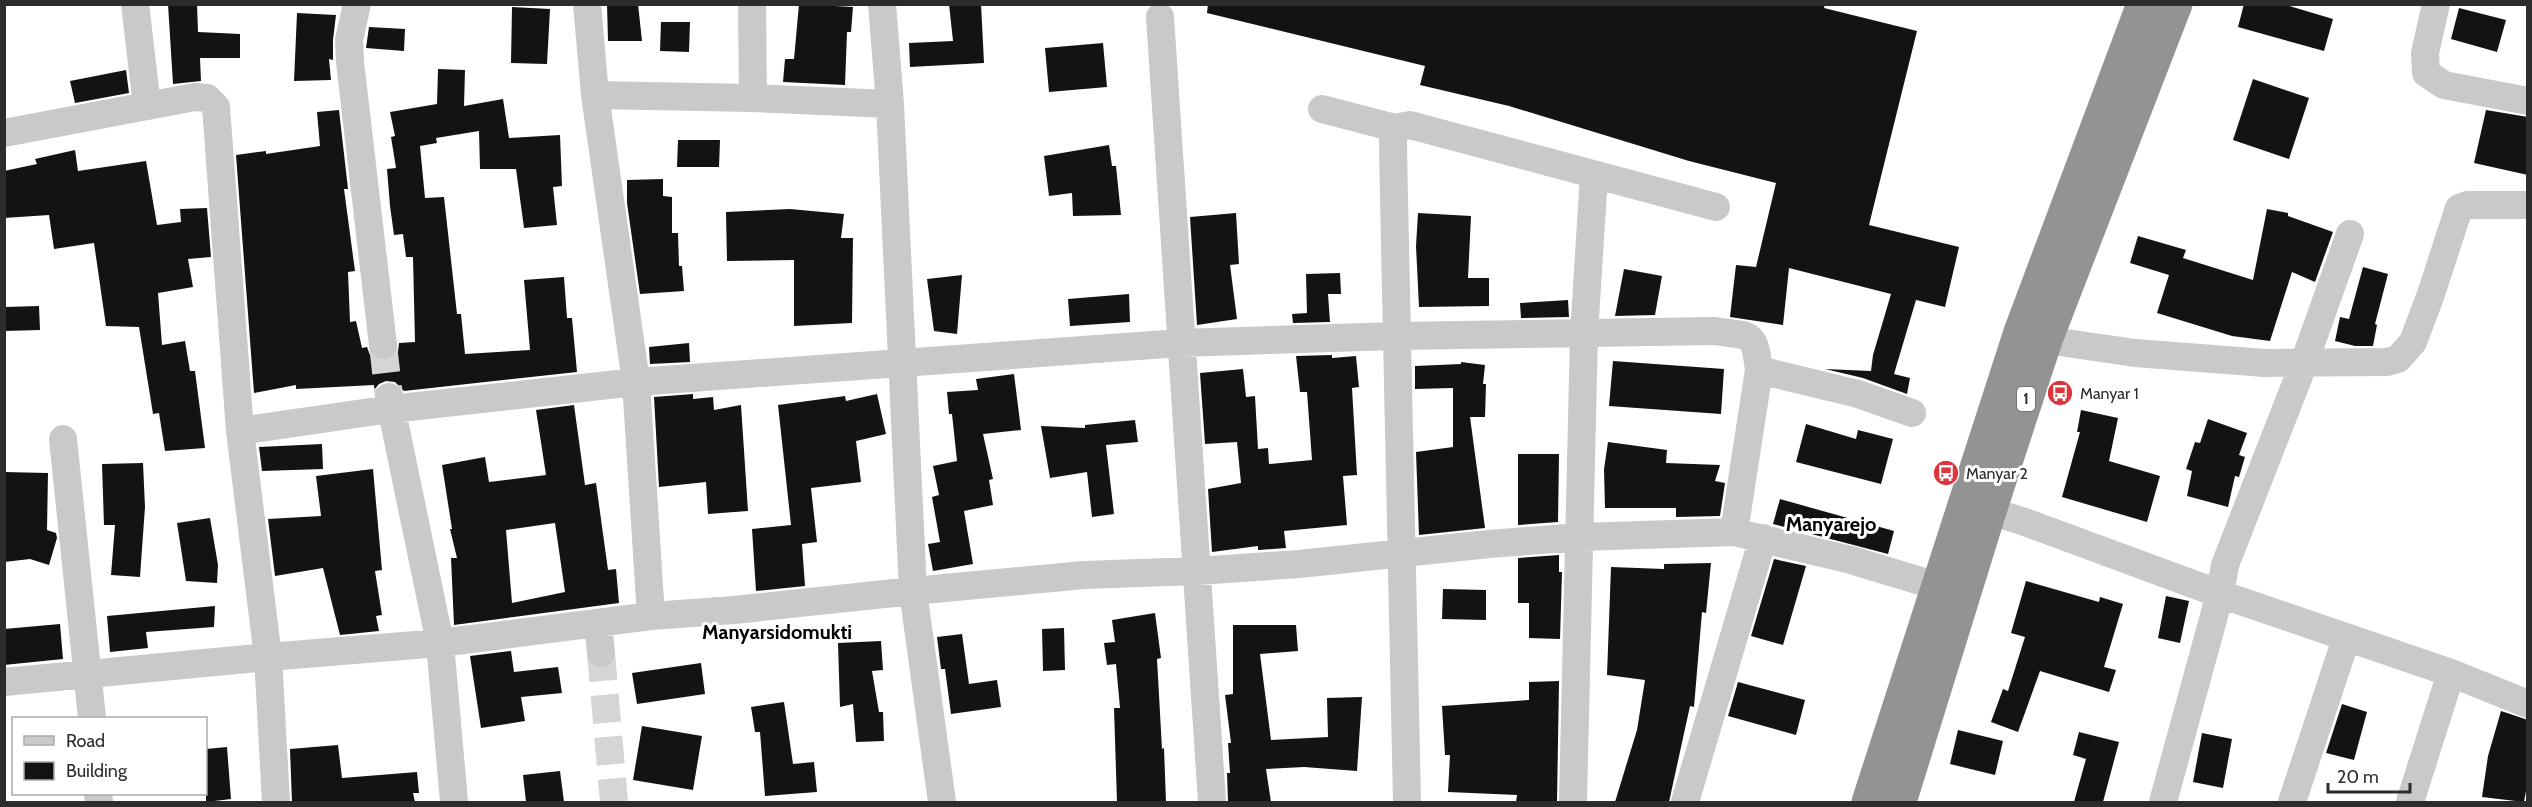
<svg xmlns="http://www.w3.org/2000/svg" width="2532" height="807" font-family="Cabin,sans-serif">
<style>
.building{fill:#131313;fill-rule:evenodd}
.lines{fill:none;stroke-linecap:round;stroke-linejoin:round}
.minor-tunnel{stroke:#d5d5d5;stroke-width:28;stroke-dasharray:28 14;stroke-linecap:butt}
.minor{stroke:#c9c9c9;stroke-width:28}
.highway{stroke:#939393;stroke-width:33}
.labels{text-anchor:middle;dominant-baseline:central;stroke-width:6;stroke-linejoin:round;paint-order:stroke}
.shield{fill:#fff;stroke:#6b6b6b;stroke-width:1.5}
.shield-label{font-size:15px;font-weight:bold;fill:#2c2c2c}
.poi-label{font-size:16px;fill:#2c2c2c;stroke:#fff;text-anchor:start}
.quarter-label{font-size:20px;font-weight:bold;fill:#000;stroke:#fff}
</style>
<rect width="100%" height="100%" fill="#fff"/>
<!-- building -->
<path class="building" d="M 168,4 L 197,4 L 198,32 L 240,34 L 240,58 L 200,58 L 201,81 L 173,84 Z
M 607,4 L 638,4 L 642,41 L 608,41 Z
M 799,4 L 853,7 L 851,32 L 847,32 L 845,85 L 783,82 L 785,59 L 794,59 Z
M 949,4 L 981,4 L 984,63 L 910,67 L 909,43 L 953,41 Z
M 1208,4 L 1825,4 L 1824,8 L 1917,31 L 1869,225 L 1959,247 L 1945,307 L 1916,300 L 1894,374 L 1910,378 L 1907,394 L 1863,378 L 1825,369 L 1871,371 L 1873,355 L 1891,294 L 1789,268 L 1783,325 L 1730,317 L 1736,265 L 1756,267 L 1776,183 L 1689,161 L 1509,106 L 1420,85 L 1425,66 L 1207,13 Z
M 2244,4 L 2283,4 L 2333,19 L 2324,51 L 2238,27 Z
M 512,7 L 550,9 L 547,64 L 511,63 Z
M 2459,8 L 2506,20 L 2497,52 L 2451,39 Z
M 297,13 L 336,15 L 333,40 L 333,60 L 329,59 L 331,80 L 294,81 Z
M 661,22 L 690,22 L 689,52 L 660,51 Z
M 369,27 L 405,29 L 404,51 L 366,48 Z
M 1103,43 L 1107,87 L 1049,92 L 1045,48 Z
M 438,69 L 465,70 L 464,106 L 503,99 L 509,138 L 560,135 L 562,186 L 553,187 L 557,225 L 524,228 L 516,169 L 480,169 L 479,131 L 436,138 L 437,143 L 420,146 L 425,198 L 444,197 L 457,314 L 461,314 L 465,354 L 530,350 L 524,280 L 564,277 L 567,318 L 572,318 L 577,372 L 404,391 L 395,382 L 386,381 L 379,384 L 374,390 L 374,385 L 296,389 L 296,385 L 254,393 L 236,155 L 266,151 L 266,154 L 320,146 L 317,112 L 339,110 L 348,189 L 344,189 L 355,271 L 348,272 L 350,322 L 356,321 L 362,348 L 367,347 L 370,355 L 377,360 L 384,361 L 392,359 L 398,352 L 399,343 L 415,342 L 413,257 L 406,257 L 403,234 L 394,235 L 390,206 L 387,169 L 396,168 L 391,137 L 395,136 L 390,112 L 437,104 Z
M 126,70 L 129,93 L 75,103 L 70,81 Z
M 2253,79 L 2309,98 L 2289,159 L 2233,140 Z
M 2486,110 L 2528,117 L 2528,175 L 2474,163 Z
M 678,140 L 720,140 L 719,167 L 677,167 Z
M 1109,145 L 1112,166 L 1116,166 L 1121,215 L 1073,216 L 1072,193 L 1049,196 L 1044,156 Z
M 75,150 L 78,171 L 146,161 L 157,225 L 181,222 L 180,209 L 207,208 L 211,257 L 188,259 L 193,287 L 158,293 L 162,345 L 185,341 L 190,371 L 195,371 L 205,448 L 165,451 L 159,413 L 153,414 L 139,327 L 106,326 L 94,243 L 54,249 L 49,215 L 4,218 L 4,171 L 37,164 L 35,159 Z
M 663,179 L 663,196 L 672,197 L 672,233 L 678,233 L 679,266 L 682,266 L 684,291 L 640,294 L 627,203 L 627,180 Z
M 790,209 L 844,214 L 841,238 L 853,238 L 852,323 L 794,326 L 794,260 L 727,261 L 726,212 Z
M 2267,209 L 2288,213 L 2288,216 L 2333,232 L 2315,282 L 2292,272 L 2270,341 L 2232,336 L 2157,313 L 2169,275 L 2130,263 L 2138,236 L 2186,250 L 2183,258 L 2253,280 Z
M 1236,213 L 1239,264 L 1230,265 L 1237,319 L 1197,325 L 1190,217 Z
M 1418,213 L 1471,216 L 1468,278 L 1489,278 L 1489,306 L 1419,307 L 1416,246 Z
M 2363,267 L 2388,274 L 2375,324 L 2377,325 L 2373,346 L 2355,346 L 2335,341 L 2340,317 L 2349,319 Z
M 1624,269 L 1662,276 L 1655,315 L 1615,316 Z
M 1340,273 L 1341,294 L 1328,294 L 1330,322 L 1293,323 L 1292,314 L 1307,313 L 1306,274 Z
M 962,275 L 957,334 L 934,331 L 927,279 Z
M 1129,294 L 1130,322 L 1070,326 L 1068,299 Z
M 1568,300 L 1569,317 L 1521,318 L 1520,303 Z
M 39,306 L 40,330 L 4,331 L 4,307 Z
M 689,343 L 690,362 L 650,364 L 649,347 Z
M 1332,355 L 1332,358 L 1356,356 L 1359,387 L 1352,388 L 1357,475 L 1343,476 L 1347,525 L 1284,531 L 1286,548 L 1258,550 L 1258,546 L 1212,552 L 1208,489 L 1241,483 L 1237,442 L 1205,444 L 1200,373 L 1243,369 L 1246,397 L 1255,396 L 1258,449 L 1268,448 L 1269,464 L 1312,460 L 1307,392 L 1300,392 L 1296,356 Z
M 1613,361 L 1724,369 L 1721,414 L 1609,406 Z
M 1461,362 L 1485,365 L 1483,384 L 1486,384 L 1485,417 L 1470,417 L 1485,528 L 1419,535 L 1416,452 L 1453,447 L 1453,388 L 1415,389 L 1415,366 L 1461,364 Z
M 1014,374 L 1021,430 L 983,434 L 993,479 L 989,480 L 993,505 L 964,511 L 973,564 L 933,571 L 928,544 L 940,542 L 932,497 L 939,495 L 933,466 L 957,461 L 952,414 L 949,414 L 947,392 L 978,390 L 976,379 Z
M 693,394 L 693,399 L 713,397 L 714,410 L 741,405 L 748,511 L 708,514 L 706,482 L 659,487 L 654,397 Z
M 877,394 L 886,434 L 856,441 L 861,482 L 811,488 L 817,542 L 802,544 L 805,586 L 756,591 L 752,529 L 791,525 L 778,405 L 845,396 L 846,401 Z
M 574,405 L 585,485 L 596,483 L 608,570 L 616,569 L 619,603 L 454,625 L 451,558 L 457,558 L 450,529 L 452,529 L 442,465 L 485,457 L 489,482 L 546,475 L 536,410 ZM 555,523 L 565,592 L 512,603 L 506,530 Z
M 2081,410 L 2118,418 L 2109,461 L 2160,476 L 2147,522 L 2062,497 L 2080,432 L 2077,432 Z
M 2208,419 L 2247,433 L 2239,455 L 2245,457 L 2239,477 L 2235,476 L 2228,507 L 2187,496 L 2192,471 L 2186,469 L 2195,442 L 2200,443 Z
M 1135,420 L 1138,442 L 1106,445 L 1114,514 L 1092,517 L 1087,472 L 1050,478 L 1041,426 L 1085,428 L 1085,425 Z
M 1806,424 L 1856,439 L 1858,430 L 1893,439 L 1881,484 L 1796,462 Z
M 1608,442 L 1667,450 L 1666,463 L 1720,465 L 1715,481 L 1725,483 L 1720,516 L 1676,517 L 1676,508 L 1605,508 L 1604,469 Z
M 322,444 L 323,469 L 262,471 L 259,447 Z
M 1518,454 L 1559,454 L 1558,522 L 1518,525 Z
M 143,463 L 145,507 L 140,577 L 111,575 L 115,525 L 104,525 L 102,464 Z
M 373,469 L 382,570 L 375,571 L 382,615 L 376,616 L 379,631 L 340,635 L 323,568 L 275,576 L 268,519 L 321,516 L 316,476 Z
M 4,472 L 48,473 L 47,530 L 56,533 L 57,538 L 49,565 L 30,559 L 4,562 Z
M 1780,499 L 1894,531 L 1888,554 L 1773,524 Z
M 210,518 L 218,565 L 217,583 L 186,581 L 177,523 Z
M 1559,555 L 1559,572 L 1562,572 L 1560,639 L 1529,638 L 1529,603 L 1518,603 L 1518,558 Z
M 1774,559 L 1806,566 L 1783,645 L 1751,636 Z
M 1711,563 L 1706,613 L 1702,612 L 1694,707 L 1690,706 L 1669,802 L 1615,802 L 1637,730 L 1645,680 L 1607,675 L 1611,567 L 1664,569 L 1664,564 Z
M 2026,581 L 2099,602 L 2100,597 L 2123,604 L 2104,667 L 2116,670 L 2109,692 L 2040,671 L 2018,732 L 1991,722 L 2003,689 L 2008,691 L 2025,637 L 2011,633 Z
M 1443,589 L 1486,590 L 1486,620 L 1442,619 Z
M 2166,596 L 2189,601 L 2180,643 L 2158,638 Z
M 215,606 L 214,627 L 146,632 L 148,648 L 110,652 L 107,616 Z
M 1155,613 L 1161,658 L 1157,659 L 1162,749 L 1164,748 L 1166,802 L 1117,802 L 1114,708 L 1120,708 L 1116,664 L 1107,665 L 1104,643 L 1115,642 L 1112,620 Z
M 60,624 L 63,659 L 4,665 L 4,629 Z
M 1233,625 L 1296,625 L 1298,651 L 1260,654 L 1271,740 L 1328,737 L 1327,698 L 1362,697 L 1357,771 L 1304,767 L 1266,769 L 1271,802 L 1228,802 L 1227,773 L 1230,773 L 1228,743 L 1231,743 L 1225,695 L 1233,694 Z
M 1064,628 L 1065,670 L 1043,671 L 1042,629 Z
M 962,634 L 969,684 L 997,680 L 1001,707 L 951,714 L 945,669 L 941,669 L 937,637 Z
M 881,641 L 883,670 L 872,671 L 879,712 L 883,712 L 884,741 L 856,742 L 853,704 L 840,707 L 838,643 Z
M 511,651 L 514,672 L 558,667 L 562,693 L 521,697 L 525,721 L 481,728 L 470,656 Z
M 701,663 L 705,694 L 637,704 L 632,673 Z
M 1559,681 L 1557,802 L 1516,802 L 1517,795 L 1448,792 L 1450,755 L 1445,755 L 1442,706 L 1529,700 L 1529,682 Z
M 1738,682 L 1805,700 L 1796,735 L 1728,716 Z
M 784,702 L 793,764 L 814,762 L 817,792 L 765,796 L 760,732 L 755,732 L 751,707 Z
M 2342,704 L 2367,712 L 2354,760 L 2326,753 Z
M 2501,711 L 2528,720 L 2528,780 L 2524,802 L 2482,797 L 2488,756 Z
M 642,726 L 702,736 L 693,790 L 633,780 Z
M 1958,730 L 2003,741 L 1995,775 L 1950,764 Z
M 2079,732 L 2119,742 L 2103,802 L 2074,802 L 2086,759 L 2073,755 Z
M 2202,733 L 2232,739 L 2223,788 L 2193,782 Z
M 338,745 L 342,778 L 417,772 L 419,793 L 413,793 L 415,802 L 292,802 L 290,749 Z
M 227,747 L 231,799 L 206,802 L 206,749 Z
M 560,771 L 564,802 L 526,802 L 523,775 Z"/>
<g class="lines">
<!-- minor-tunnel -->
<path class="minor-tunnel" d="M 383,345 L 389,397
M 601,653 L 614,802"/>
<!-- minor -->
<path class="minor" d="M 135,4 L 147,106
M 357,4 L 349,40 L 350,62 L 383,345
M 587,4 L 595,95 L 636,382 L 651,616
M 752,4 L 753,98
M 882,4 L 890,104 L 913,591 L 942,802
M 2436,4 L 2425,53 L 2426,73 L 2444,85 L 2528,101
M 1160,17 L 1212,802
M 595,95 L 753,98 L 890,104
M 1322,109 L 1395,128 L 1410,125 L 1716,207
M 1395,128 L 1393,140 C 1396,361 1403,582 1407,802
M 4,133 L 195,97 L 207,98 L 216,107 L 240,431 L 268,657 L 276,802
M 2046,340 L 2135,353 L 2265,363 L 2387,362 L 2398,359 L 2413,342 L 2431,294 L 2459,208 L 2467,205 L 2528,205
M 1759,370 L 1858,394 L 1912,413
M 389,397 L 440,643 L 454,802
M 240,431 L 391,409 L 636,382 L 1180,343 L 1396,336 L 1715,331 C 1752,337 1754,330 1759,370 L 1734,532
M 63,439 L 92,718
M 1990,511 L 2025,522 L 2220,594 L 2451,673 L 2528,704
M 598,623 L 601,653
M 4,682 L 268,657 L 440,643 L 651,616 L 734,610 L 913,591 L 1084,575 L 1197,571 L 1299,564 L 1489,544 L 1580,537 L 1734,532 L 1851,560 L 1937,586
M 98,794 L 99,802
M 1573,802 L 1584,334 L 1594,176
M 1685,802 L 1763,538
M 2163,802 L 2220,594 L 2225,565 L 2304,363 L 2350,234
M 2292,802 L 2346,639
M 2410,802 L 2451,673"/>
<!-- highway -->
<path class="highway" d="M 1868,802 L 2020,332 L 2143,4
M 1900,802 L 1990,511 L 2046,340 L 2176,4"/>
</g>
<!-- icons -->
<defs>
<g id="bus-disc" transform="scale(1.35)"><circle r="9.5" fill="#db363d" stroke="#fff"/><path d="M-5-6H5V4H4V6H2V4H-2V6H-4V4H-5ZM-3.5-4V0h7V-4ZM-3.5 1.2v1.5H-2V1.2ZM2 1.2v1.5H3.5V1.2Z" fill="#fff"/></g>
</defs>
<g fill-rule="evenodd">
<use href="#bus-disc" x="2060" y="393"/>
<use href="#bus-disc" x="1946" y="473"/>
</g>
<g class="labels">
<!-- shield labels -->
<rect class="shield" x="2017" y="387" width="18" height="24" rx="4.5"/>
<g class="shield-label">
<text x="2026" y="399">1</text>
</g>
<!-- poi labels -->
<g class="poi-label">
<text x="2080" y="393">Manyar 1</text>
<text x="1966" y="473">Manyar 2</text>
</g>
<!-- quarter labels -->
<g class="quarter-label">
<text x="1831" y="524">Manyarejo</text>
<text x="777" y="632">Manyarsidomukti</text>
</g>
</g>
<!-- border -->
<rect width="2532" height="807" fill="none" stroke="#2c2c2c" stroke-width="12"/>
<!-- legend -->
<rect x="12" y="717" width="195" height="78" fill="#ffffff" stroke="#ababab" stroke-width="1.5"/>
<rect x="24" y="736" width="30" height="9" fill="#c9c9c9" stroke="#ababab" stroke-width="1.5"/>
<text x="66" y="747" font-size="18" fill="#2c2c2c">Road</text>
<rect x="24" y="762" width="30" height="18" fill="#131313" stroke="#ababab" stroke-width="1.5"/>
<text x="66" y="777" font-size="18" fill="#2c2c2c">Building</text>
<!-- scale -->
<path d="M2328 783v9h82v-9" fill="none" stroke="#2c2c2c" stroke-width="3"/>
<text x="2337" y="783" font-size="18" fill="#2c2c2c" stroke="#ffffff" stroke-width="4.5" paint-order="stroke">20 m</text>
</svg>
